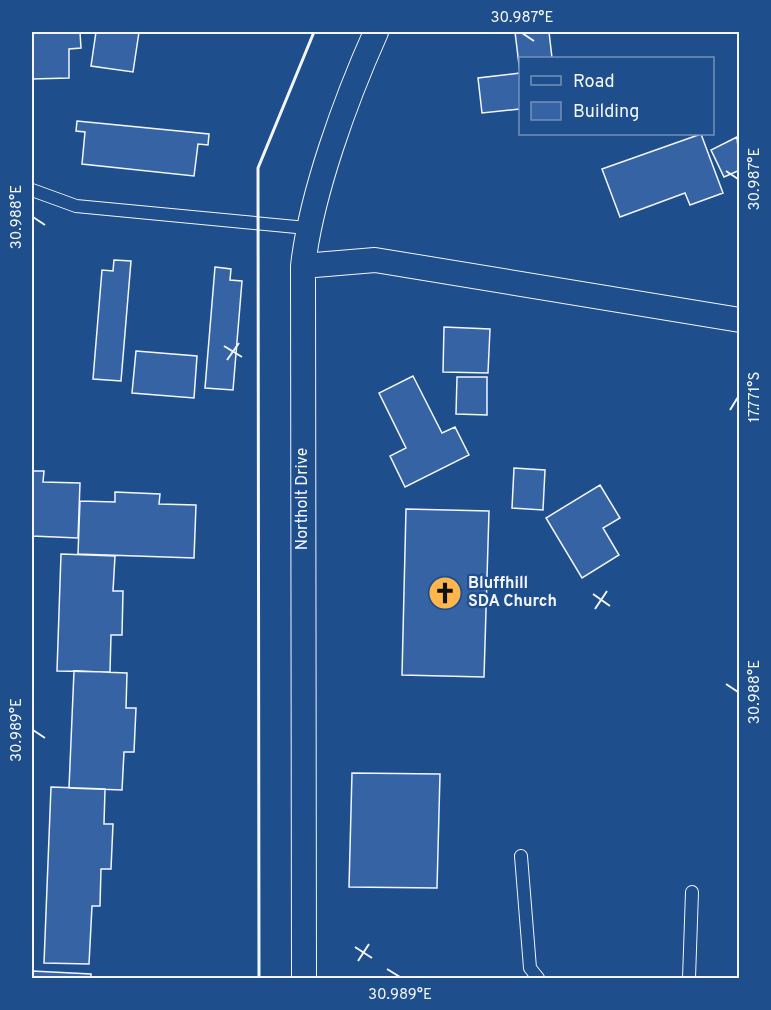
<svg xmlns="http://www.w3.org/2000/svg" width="771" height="1010" font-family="Overpass,sans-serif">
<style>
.building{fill:#3563a3;stroke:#f2f6ff;stroke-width:1.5}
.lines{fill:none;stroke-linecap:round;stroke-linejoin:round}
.lane-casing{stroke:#f2f6ff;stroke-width:14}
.street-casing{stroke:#f2f6ff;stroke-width:26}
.lane{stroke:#1f4e8c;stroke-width:12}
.street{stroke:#1f4e8c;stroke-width:24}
.wall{stroke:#f2f6ff;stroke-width:3}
.ticks{fill:none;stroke:#f2f6ff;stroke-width:2}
.labels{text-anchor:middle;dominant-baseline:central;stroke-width:4.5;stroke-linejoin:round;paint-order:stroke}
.street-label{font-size:16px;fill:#f2f6ff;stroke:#1f4e8c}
.poi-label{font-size:16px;font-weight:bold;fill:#f2f6ff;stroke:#1f4e8c;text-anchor:start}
.neatline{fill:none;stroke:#f2f6ff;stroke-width:2}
.ticks-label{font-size:15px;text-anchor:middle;fill:#f2f6ff}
</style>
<rect width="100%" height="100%" fill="#1f4e8c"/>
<!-- building -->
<path class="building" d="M 32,32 L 80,32 L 81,48 L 69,49 L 69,78 L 32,79 Z
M 96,32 L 139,32 L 133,72 L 91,66 Z
M 515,32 L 549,32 L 552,58 L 520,58 L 520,109 L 482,113 L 478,78 L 520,73 Z
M 77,121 L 209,134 L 208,145 L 198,144 L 194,176 L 82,164 L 85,132 L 76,131 Z
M 701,134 L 723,193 L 690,205 L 685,193 L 620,217 L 602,169 Z
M 737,137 L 740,170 L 724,177 L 711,150 Z
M 114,260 L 131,261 L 121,381 L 93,379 L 102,270 L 113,271 Z
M 215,267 L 231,269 L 230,280 L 242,281 L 233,390 L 205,388 Z
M 444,327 L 490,329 L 488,373 L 443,372 Z
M 136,351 L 197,356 L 194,398 L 132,393 Z
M 413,376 L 442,433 L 455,427 L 469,455 L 405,487 L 390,456 L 406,448 L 379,393 Z
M 457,377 L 487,377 L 487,415 L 456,414 Z
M 514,468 L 545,470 L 543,510 L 512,508 Z
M 32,471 L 44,471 L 43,482 L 80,483 L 78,538 L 32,536 Z
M 600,485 L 620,518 L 603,528 L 619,555 L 582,578 L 546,518 Z
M 115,492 L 160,494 L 159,504 L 196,505 L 194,558 L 78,554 L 80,501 L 115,502 Z
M 406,509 L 489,511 L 484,677 L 402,675 Z
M 61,554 L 115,556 L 113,591 L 123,591 L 122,635 L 111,635 L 110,672 L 57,671 Z
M 74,671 L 127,673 L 126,708 L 136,708 L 134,752 L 124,752 L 122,790 L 69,788 Z
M 352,773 L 440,774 L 437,888 L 349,887 Z
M 51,787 L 105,789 L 104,824 L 113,824 L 111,869 L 101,869 L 100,906 L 92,906 L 89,964 L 44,963 Z
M 32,971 L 91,974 L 91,978 L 32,978 Z"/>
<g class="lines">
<!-- lane casing -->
<g class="lane-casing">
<path id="lane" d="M 32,190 L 76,206 L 307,228
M 521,856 L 530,968 L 538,978
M 689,978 L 692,892"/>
</g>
<!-- street casing -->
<g class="street-casing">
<path id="street" d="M 303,266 L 375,260 L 740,320
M 304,978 L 303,266 C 311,194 346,99 376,32"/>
</g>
<!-- lane -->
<use href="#lane" class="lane"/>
<!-- street -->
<use href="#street" class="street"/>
<!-- wall -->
<path class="wall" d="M 259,978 L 258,168 L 314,32"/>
</g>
<!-- ticks -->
<path class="ticks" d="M 522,33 L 534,41M 726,171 L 738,179M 33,217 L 45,225M 224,346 L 242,357M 227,360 L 239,343M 730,410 L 738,397M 593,594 L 610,606M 595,609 L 607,591M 726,684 L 738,692M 33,730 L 45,738M 355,947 L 372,958M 358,961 L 369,944M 387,969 L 400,977"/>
<!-- icons -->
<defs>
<g id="church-disc" transform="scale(1.725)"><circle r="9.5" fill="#ffb74d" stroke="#1f4e8c"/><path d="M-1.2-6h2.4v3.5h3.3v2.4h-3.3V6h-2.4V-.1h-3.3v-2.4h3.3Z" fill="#111"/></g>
</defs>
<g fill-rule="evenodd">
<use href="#church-disc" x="445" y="593"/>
</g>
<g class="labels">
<!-- street labels -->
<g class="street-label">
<text transform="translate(303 499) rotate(-90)">Northolt Drive</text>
</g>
<!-- poi labels -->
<g class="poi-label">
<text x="468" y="584">Bluffhill<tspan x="468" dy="18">SDA Church</tspan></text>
</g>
</g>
<!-- border -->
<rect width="771" height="1010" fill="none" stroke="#1f4e8c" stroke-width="66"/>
<!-- legend -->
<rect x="519" y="57" width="195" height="78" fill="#1f4e8c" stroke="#7391ba" stroke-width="1.5"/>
<rect x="531" y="76" width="30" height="9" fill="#1f4e8c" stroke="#7391ba" stroke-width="1.5"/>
<text x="573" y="87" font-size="18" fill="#f2f6ff">Road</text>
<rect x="531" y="102" width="30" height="18" fill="#3563a3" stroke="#7391ba" stroke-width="1.5"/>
<text x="573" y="117" font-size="18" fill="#f2f6ff">Building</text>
<rect x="33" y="33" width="705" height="944" class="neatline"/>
<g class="ticks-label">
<text x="522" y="22">30.987°E</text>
<text transform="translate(754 179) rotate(-90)" y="5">30.987°E</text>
<text transform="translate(16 217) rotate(-90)" y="5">30.988°E</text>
<text transform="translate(754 397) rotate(-90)" y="5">17.771°S</text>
<text transform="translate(754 692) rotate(-90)" y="5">30.988°E</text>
<text transform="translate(16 730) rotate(-90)" y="5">30.989°E</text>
<text x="400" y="999">30.989°E</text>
</g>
</svg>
